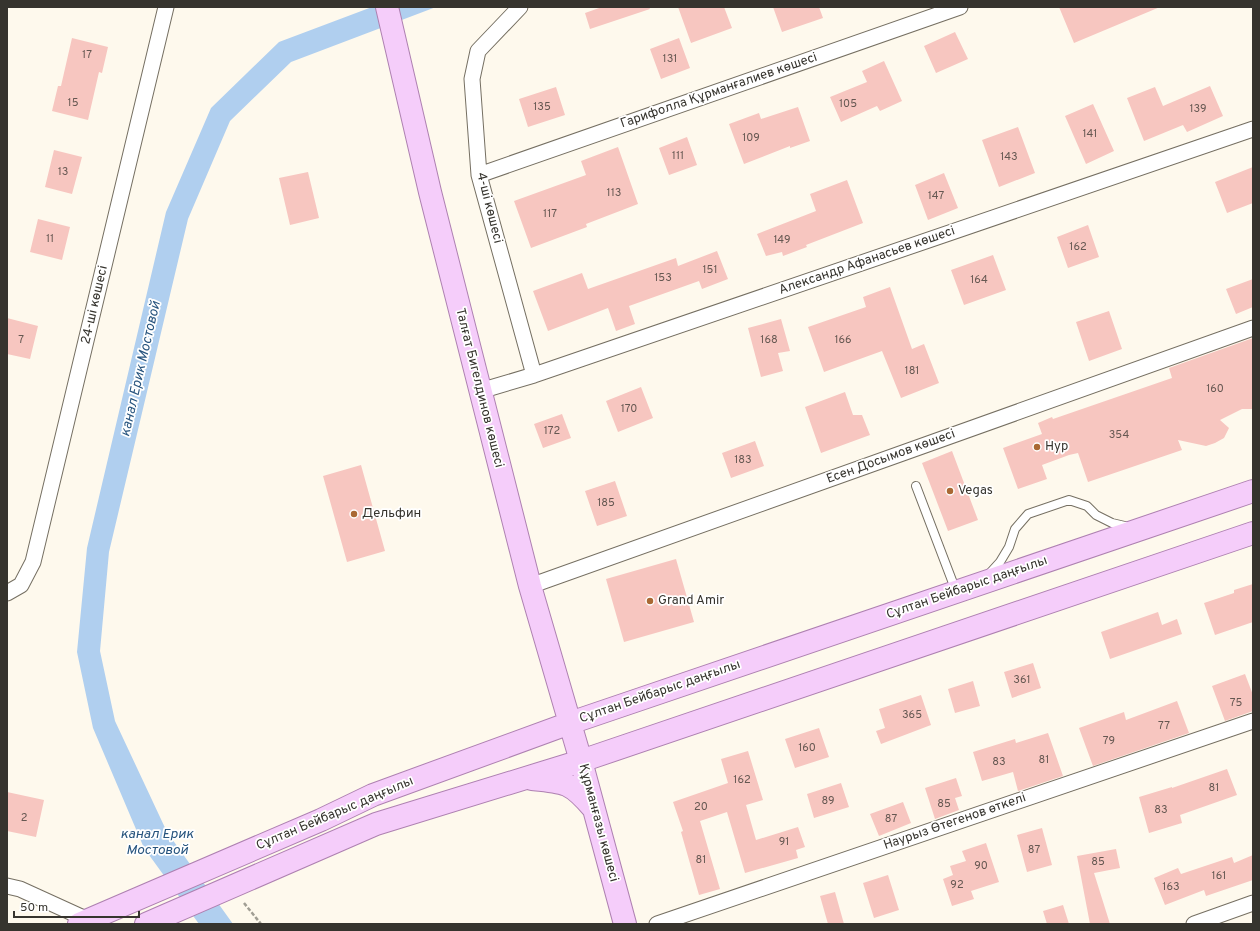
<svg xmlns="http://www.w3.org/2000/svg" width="1260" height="931" font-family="Overpass,sans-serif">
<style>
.water{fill:#b0cfef}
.building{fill:#f7c6c0}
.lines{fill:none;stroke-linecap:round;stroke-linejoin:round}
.lane-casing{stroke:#756f62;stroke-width:10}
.street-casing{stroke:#756f62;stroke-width:17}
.primary-casing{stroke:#ae81b1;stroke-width:24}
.path{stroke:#a19e94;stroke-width:2.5;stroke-dasharray:4 2;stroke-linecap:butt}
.lane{stroke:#fff;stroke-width:8}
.street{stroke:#fff;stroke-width:15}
.primary{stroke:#f5cdfa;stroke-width:22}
.poi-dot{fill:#a96833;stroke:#fff;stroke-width:1.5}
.labels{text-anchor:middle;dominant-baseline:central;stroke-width:3.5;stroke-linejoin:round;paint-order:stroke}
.number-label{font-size:11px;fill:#665852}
.street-label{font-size:13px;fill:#36342e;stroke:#fff}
.poi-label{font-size:13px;fill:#36342e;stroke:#fff;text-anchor:start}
.water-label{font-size:14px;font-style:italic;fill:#27547e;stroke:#fff}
</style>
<rect width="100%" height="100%" fill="#fef9ed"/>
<!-- water -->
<path class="water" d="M 372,7 L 436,7 L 291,62 L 230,121 L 188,219 L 109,552 L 100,651 L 115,721 L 167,832 L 233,924 L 199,924 L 144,848 L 93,728 L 77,652 L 87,548 L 166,212 L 211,108 L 279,42 Z"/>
<!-- building -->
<path class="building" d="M 602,7 L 649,7 L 650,9 L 590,29 L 585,13 Z
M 678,7 L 724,7 L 732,28 L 691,43 Z
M 773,7 L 819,7 L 823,18 L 782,32 Z
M 1059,7 L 1160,7 L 1074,43 Z
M 955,32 L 968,59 L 936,73 L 924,46 Z
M 72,38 L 108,47 L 102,73 L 99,72 L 88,120 L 52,111 L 58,86 L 61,86 Z
M 679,38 L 690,68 L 661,79 L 650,49 Z
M 884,61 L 902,101 L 880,111 L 877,106 L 841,122 L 830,97 L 867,82 L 862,71 Z
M 1210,86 L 1223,116 L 1187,132 L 1183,125 L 1144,141 L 1127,98 L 1155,87 L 1163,106 Z
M 556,87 L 565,115 L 528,127 L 519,99 Z
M 1093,104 L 1114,151 L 1086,164 L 1065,116 Z
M 798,107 L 810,141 L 790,148 L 790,146 L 744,164 L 729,124 L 759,113 L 761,119 Z
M 1018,127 L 1035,173 L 999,187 L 982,140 Z
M 687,137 L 697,165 L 669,175 L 659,148 Z
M 618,147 L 638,204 L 586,224 L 587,227 L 531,248 L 514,201 L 586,175 L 581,161 Z
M 54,150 L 82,157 L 72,194 L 45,187 Z
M 1253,167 L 1253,203 L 1227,213 L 1215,182 Z
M 308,172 L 319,218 L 290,225 L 279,178 Z
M 944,173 L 958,208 L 928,220 L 915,185 Z
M 847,180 L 863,223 L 806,245 L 807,247 L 783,256 L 782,252 L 766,256 L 757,234 L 816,211 L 810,194 Z
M 38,219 L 70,227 L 62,260 L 30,252 Z
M 1088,225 L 1099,257 L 1068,268 L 1057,237 Z
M 717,251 L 728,279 L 702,289 L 699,281 L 629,306 L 635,324 L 616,331 L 608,308 L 548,331 L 533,291 L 582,273 L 588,289 L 676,258 L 678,266 Z
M 993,255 L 1006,290 L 964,305 L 951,270 Z
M 1253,279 L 1253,307 L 1236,314 L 1226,289 Z
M 890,287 L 912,349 L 924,344 L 939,383 L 901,398 L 882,351 L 824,372 L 808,327 L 866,307 L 863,297 Z
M 1109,311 L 1122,349 L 1089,361 L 1076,322 Z
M 7,318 L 38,326 L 30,359 L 7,354 Z
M 781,319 L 790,351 L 778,353 L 783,371 L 761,377 L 748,328 Z
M 1253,338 L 1253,409 L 1242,409 L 1220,420 L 1229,428 L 1224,438 L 1215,443 L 1206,446 L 1178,440 L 1182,450 L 1088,482 L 1078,453 L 1069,455 L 1042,465 L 1047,479 L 1018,489 L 1003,448 L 1042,434 L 1038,423 L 1052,417 L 1053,419 L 1172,378 L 1169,368 Z
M 641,387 L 653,418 L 618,432 L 606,401 Z
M 845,392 L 853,415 L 862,415 L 870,435 L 821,453 L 805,407 Z
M 562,414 L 571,438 L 543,448 L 534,424 Z
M 755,441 L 764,466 L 731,478 L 722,453 Z
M 952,451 L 978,520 L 948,531 L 922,463 Z
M 361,465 L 385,551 L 347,562 L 323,476 Z
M 615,481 L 627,516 L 597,526 L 585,491 Z
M 676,559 L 694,622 L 624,642 L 606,579 Z
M 1253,584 L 1253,622 L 1215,635 L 1204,603 L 1234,593 L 1234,590 Z
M 1158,612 L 1162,625 L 1177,619 L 1182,634 L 1110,659 L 1101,632 Z
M 1033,663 L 1041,688 L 1012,698 L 1004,672 Z
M 1245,674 L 1253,695 L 1253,711 L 1225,721 L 1212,686 Z
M 973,681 L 980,706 L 955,713 L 948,689 Z
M 921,695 L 931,725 L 881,744 L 876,731 L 885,728 L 879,709 Z
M 1177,701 L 1189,733 L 1093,766 L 1079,728 L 1124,712 L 1126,720 Z
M 819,728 L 829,757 L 795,768 L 785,739 Z
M 1048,733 L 1063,776 L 1018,791 L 1013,772 L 982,781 L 973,752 L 1015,739 L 1016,743 Z
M 748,751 L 763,800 L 746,805 L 756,840 L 798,827 L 805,847 L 796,850 L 798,858 L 745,873 L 727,812 L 700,821 L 720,889 L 699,895 L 681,832 L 683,831 L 673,802 L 728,783 L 721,759 Z
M 1227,769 L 1237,795 L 1180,815 L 1182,823 L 1149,833 L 1139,797 L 1172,787 L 1172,788 Z
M 956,778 L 962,796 L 955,798 L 959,810 L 935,819 L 925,788 Z
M 841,783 L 849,807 L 814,818 L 807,794 Z
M 7,792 L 44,800 L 36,837 L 7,831 Z
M 903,802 L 911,823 L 879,836 L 870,814 Z
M 1042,828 L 1052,865 L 1027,872 L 1017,835 Z
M 986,843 L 999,882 L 971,891 L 974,899 L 952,906 L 943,879 L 953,875 L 950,866 L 966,861 L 962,851 Z
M 1116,849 L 1120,868 L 1094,873 L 1110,924 L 1090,924 L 1077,856 Z
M 1253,855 L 1253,880 L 1206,896 L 1204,890 L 1165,905 L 1154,878 L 1178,868 L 1181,874 L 1232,857 L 1234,863 Z
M 888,875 L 899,910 L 874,918 L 863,883 Z
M 835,892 L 844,924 L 828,924 L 820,896 Z
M 1063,905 L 1069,924 L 1047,924 L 1043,911 Z"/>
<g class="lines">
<!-- lane casing -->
<g class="lane-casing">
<path id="lane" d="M 916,486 L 956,591
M 990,573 L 1000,562 L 1009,547 L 1015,529 L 1028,514 L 1069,500 L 1087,506 L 1096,515 L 1112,523 L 1129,527"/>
</g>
<!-- street casing -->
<g class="street-casing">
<path id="street" d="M 520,7 L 478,51 L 472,79 L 479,175 L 534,375
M 479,175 L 960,7
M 480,391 L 534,375 L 1253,129
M 530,586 L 1253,328
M 7,593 L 21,585 L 33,562 L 166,7
M 7,886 L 20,889 L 88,920
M 657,924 L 1253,721
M 1194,924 L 1253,903"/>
</g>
<!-- primary casing -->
<g class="primary-casing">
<path id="primary" d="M 387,7 L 430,192 L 530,586 L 581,761 L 625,924
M 532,779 C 565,782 571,782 593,808
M 79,924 L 321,820 L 373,795 L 570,723 L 1253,491
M 146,924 L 376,824 L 581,761 L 1253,533"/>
</g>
<!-- path -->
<path class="path" d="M 244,903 L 261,924"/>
<!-- lane -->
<use href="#lane" class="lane"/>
<!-- street -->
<use href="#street" class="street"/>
<!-- primary -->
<use href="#primary" class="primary"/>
</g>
<!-- markers -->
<g class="poi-dot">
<circle cx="1037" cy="447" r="4"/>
<circle cx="950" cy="491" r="4"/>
<circle cx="354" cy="514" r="4"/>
<circle cx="650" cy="601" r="4"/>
</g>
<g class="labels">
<!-- number labels -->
<g class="number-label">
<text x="87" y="55">17</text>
<text x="670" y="59">131</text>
<text x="73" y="103">15</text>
<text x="848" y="104">105</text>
<text x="542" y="107">135</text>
<text x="1198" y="109">139</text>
<text x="1090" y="134">141</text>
<text x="751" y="138">109</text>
<text x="678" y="156">111</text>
<text x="1009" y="157">143</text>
<text x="63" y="172">13</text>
<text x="614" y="193">113</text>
<text x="936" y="196">147</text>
<text x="550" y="214">117</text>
<text x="50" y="239">11</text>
<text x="782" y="240">149</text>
<text x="1078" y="247">162</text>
<text x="710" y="270">151</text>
<text x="663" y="278">153</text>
<text x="979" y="280">164</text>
<text x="21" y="340">7</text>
<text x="769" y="340">168</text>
<text x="843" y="340">166</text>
<text x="912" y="371">181</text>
<text x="1215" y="389">160</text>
<text x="629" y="409">170</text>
<text x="552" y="431">172</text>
<text x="1119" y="435">354</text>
<text x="743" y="460">183</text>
<text x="606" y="503">185</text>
<text x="1022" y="680">361</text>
<text x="1236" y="703">75</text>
<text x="912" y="715">365</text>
<text x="1164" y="726">77</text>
<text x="1109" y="741">79</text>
<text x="807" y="748">160</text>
<text x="1044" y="760">81</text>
<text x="999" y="762">83</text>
<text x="742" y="780">162</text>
<text x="1214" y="788">81</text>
<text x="828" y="801">89</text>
<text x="944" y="804">85</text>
<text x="701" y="807">20</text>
<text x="1161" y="810">83</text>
<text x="24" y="818">2</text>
<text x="891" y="819">87</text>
<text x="784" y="842">91</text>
<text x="1034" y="850">87</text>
<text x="701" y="860">81</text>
<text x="1098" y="862">85</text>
<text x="981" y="866">90</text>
<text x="1219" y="876">161</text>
<text x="957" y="885">92</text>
<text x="1171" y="887">163</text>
</g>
<!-- street labels -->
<g class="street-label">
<text transform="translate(719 91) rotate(-19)">Гарифолла Құрманғалиев көшесі</text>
<text transform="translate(489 208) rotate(76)">4-ші көшесі</text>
<text transform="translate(867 261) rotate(-19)">Александр Афанасьев көшесі</text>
<text transform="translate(95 305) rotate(-77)">24-ші көшесі</text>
<text transform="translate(479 388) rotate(76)">Талғат Бигелдинов көшесі</text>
<text transform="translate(891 457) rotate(-20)">Есен Досымов көшесі</text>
<text transform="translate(967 588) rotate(-19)">Сұлтан Бейбарыс даңғылы</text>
<text transform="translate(660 692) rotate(-19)">Сұлтан Бейбарыс даңғылы</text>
<text transform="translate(335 814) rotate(-23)">Сұлтан Бейбарыс даңғылы</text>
<text transform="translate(955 822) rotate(-19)">Наурыз Өтегенов өткелі</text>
<text transform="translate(598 823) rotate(75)">Құрманғазы көшесі</text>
</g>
<!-- poi labels -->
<g class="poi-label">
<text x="1045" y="447">Нур</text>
<text x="958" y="491">Vegas</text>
<text x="362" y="514">Дельфин</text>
<text x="658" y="601">Grand Amir</text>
</g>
<!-- water labels -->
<g class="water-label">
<text transform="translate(141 369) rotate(-77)">канал Ерик Мостовой</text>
<text x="157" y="834">канал Ерик<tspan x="157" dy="16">Мостовой</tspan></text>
</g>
</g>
<!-- border -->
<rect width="1260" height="931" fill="none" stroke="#36342e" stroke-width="16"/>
<!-- scale -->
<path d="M14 911v6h125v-6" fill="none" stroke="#36342e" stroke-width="2"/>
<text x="20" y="911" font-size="12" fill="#36342e" stroke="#ffffff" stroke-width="3" paint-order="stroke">50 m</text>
</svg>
